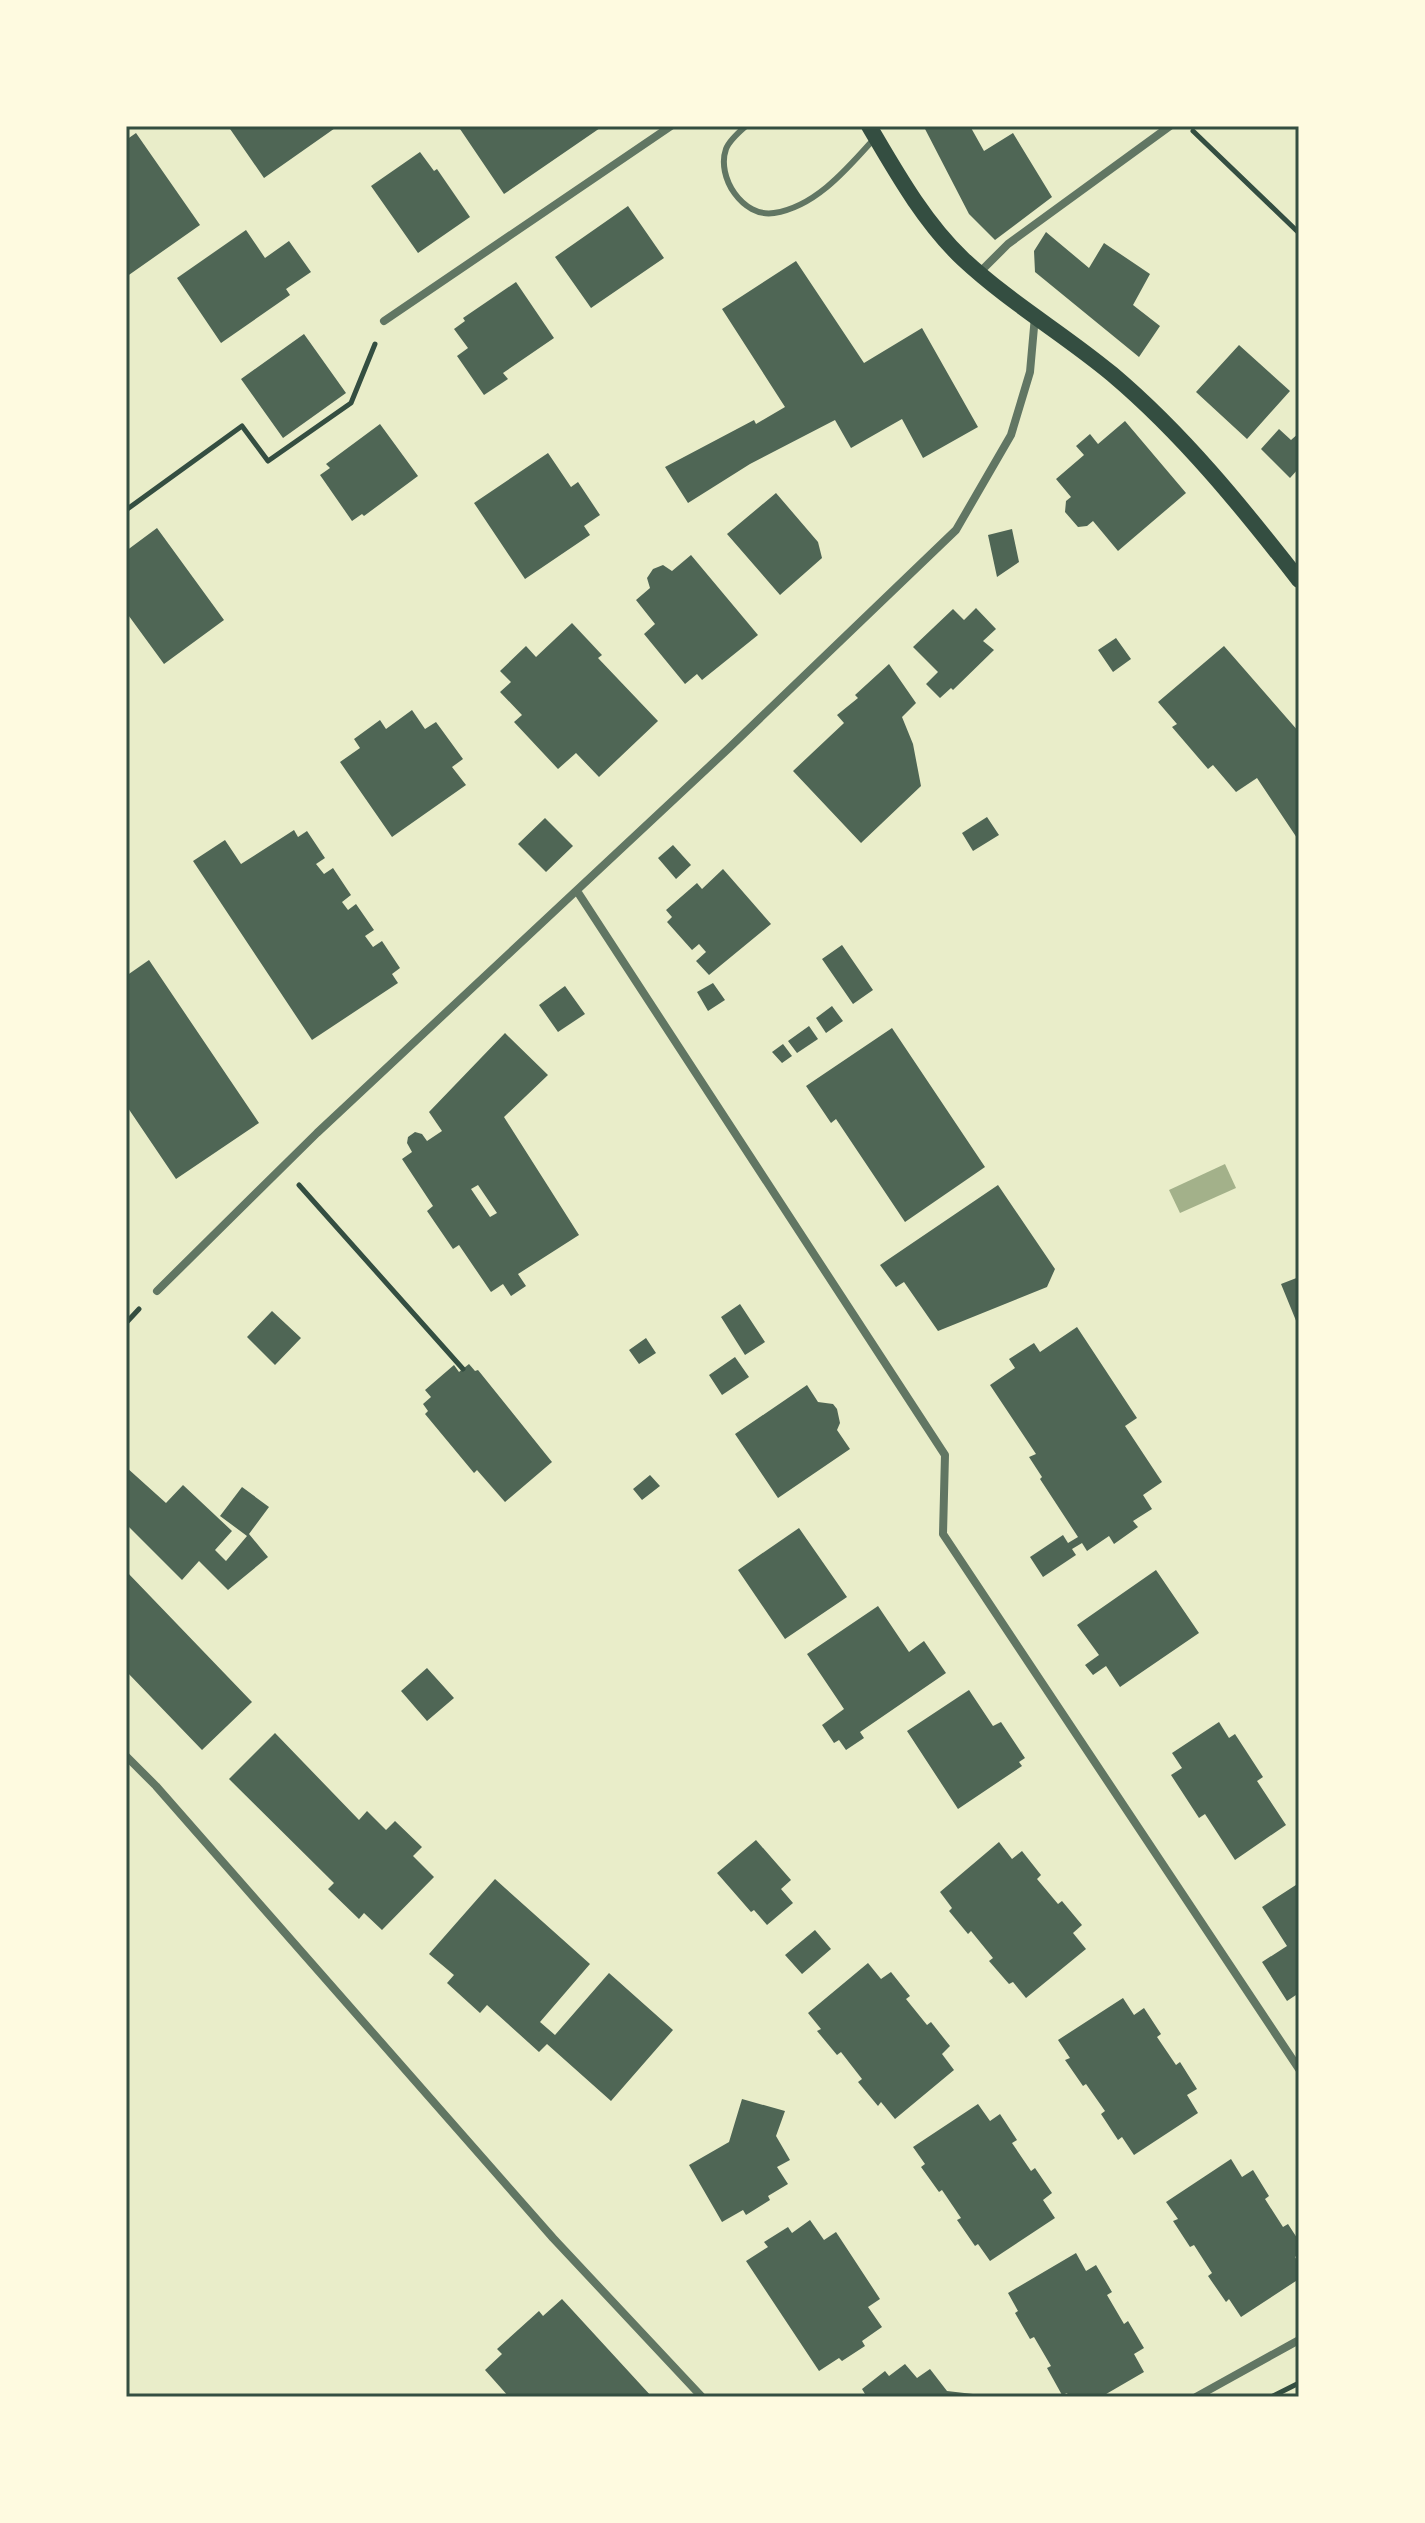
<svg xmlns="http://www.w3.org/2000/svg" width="1425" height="2523" font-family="'Fira Sans Condensed',sans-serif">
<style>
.water{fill:#a3b18a}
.building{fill:#4f6655;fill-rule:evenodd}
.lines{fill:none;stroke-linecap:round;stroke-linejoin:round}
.path{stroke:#344e41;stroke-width:5}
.service{stroke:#617663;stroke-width:6}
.minor{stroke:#617663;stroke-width:8}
.secondary{stroke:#344e41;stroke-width:16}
.neatline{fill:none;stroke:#344e41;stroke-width:3}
</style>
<rect width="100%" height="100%" fill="#e9edc9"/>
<!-- water -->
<path class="water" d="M 1225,1164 L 1236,1188 L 1180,1213 L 1169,1190 Z"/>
<!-- building -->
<path class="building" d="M 228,126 L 338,126 L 264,178 Z
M 464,126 L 603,126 L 504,194 L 460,129 Z
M 926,126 L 970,126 L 984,151 L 1013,133 L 1052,197 L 995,240 L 969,214 L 924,127 Z
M 136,133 L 200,225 L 126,277 L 126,140 Z
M 420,152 L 434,171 L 437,169 L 470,217 L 418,253 L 371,186 Z
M 628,206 L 664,258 L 591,308 L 555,257 Z
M 246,230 L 265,258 L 289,241 L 311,272 L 286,289 L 290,295 L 221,343 L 177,278 Z
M 1046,232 L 1089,268 L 1104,243 L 1150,274 L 1133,305 L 1160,326 L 1139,357 L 1035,272 L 1034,251 Z
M 796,261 L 864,363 L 922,328 L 978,427 L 923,458 L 902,419 L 851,448 L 835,420 L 750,464 L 688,503 L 665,467 L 754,420 L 756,424 L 785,407 L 722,309 Z
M 516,282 L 554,338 L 503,373 L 508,379 L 484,395 L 457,356 L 468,348 L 454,329 L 465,321 L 463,318 Z
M 304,334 L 346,393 L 283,438 L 241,379 Z
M 1239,345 L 1290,391 L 1247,439 L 1196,392 Z
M 1125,421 L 1186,493 L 1118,551 L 1093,521 L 1087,526 L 1078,527 L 1065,512 L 1066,501 L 1071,497 L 1056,479 L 1084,455 L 1076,446 L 1090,434 L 1098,444 Z
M 380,424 L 418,476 L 364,516 L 362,514 L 352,521 L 320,475 L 330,468 L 326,464 Z
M 1279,429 L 1291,440 L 1299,433 L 1299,468 L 1290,478 L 1261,449 Z
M 548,453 L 571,487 L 578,482 L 600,515 L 584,526 L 590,535 L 525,579 L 474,503 Z
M 776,493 L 818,542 L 822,558 L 780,595 L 727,534 Z
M 157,528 L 224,620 L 164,664 L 126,612 L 126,551 Z
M 1012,529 L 1019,562 L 997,577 L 988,535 Z
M 691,555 L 758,635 L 702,680 L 697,674 L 685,684 L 644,634 L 655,624 L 636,600 L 650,588 L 647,578 L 653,569 L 663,565 L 672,571 Z
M 976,608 L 996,629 L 983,641 L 994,650 L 953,690 L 951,688 L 940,698 L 926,684 L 938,672 L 913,647 L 953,609 L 964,620 Z
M 572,623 L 602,655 L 598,658 L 658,721 L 599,777 L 576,753 L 558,769 L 514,722 L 522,715 L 500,692 L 511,682 L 500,671 L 526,646 L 536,657 Z
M 1116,638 L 1131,659 L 1113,672 L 1098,650 Z
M 1224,646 L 1299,732 L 1299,841 L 1257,778 L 1236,792 L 1213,765 L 1208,769 L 1172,727 L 1177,724 L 1158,702 Z
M 889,664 L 916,703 L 902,717 L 913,744 L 921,786 L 861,843 L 793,771 L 844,723 L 837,715 L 858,698 L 855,695 Z
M 412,710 L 425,729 L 436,722 L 463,759 L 452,767 L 466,785 L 392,837 L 340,762 L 360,748 L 354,739 L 380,720 L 386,729 Z
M 987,817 L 999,835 L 973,851 L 962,833 Z
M 545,818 L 573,846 L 546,872 L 518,844 Z
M 294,830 L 298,837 L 307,831 L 325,858 L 316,864 L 324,874 L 333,868 L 351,895 L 342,902 L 348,910 L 356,904 L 374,930 L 365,936 L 373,947 L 382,941 L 400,968 L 392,974 L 398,983 L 312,1040 L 193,861 L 225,840 L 241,864 Z
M 673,845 L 691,865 L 676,879 L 658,858 Z
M 723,869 L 771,924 L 709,975 L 696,961 L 706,952 L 699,944 L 692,950 L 667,922 L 672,917 L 666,910 L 697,883 L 702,889 Z
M 842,945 L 873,990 L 853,1004 L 822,959 Z
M 149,960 L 259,1123 L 176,1179 L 126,1105 L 126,976 Z
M 713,983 L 725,1000 L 708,1011 L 697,992 Z
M 565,986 L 585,1014 L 558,1032 L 539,1005 Z
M 832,1006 L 843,1021 L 826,1033 L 816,1018 Z
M 809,1026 L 818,1039 L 797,1053 L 788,1041 Z
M 892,1028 L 985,1167 L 905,1222 L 836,1119 L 831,1123 L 806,1086 Z
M 505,1033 L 548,1075 L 504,1117 L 579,1235 L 518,1274 L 526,1286 L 511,1296 L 503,1284 L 491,1292 L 459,1245 L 453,1249 L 427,1211 L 433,1206 L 402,1159 L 412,1152 L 407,1143 L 408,1137 L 415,1132 L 422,1134 L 427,1141 L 442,1131 L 429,1112 ZM 478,1185 L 497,1213 L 490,1217 L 471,1189 Z
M 783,1044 L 792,1056 L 782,1063 L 772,1052 Z
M 998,1185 L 1055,1269 L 1047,1287 L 938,1331 L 904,1282 L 896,1287 L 880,1265 Z
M 1299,1277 L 1299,1328 L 1281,1284 Z
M 740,1304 L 765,1342 L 745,1355 L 721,1317 Z
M 272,1311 L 301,1338 L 275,1365 L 247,1337 Z
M 1077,1327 L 1137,1418 L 1125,1426 L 1162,1482 L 1143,1495 L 1152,1509 L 1133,1521 L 1138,1527 L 1114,1544 L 1109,1536 L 1087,1551 L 1082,1543 L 1072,1549 L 1076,1555 L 1043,1577 L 1030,1557 L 1063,1535 L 1068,1543 L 1078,1537 L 1040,1479 L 1042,1477 L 1029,1457 L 1036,1454 L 990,1385 L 1015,1368 L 1009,1359 L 1034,1343 L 1040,1352 Z
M 646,1338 L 656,1353 L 639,1364 L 629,1350 Z
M 735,1357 L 749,1377 L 722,1395 L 709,1375 Z
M 469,1364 L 475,1371 L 478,1370 L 552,1462 L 505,1502 L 477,1470 L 474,1473 L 425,1414 L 428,1411 L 423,1404 L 431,1397 L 425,1390 L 454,1365 L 459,1372 Z
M 807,1385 L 818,1402 L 833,1404 L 837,1409 L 840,1423 L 837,1430 L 850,1449 L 778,1498 L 735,1434 Z
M 126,1467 L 166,1503 L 183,1485 L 232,1531 L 215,1550 L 226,1561 L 247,1536 L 220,1516 L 242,1487 L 269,1507 L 249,1534 L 268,1557 L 228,1590 L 199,1561 L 182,1580 L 126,1524 Z
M 650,1475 L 660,1486 L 642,1500 L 633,1489 Z
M 799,1528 L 847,1597 L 785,1639 L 738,1570 Z
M 1156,1570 L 1199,1633 L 1120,1687 L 1106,1666 L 1093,1675 L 1085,1665 L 1099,1655 L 1077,1625 Z
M 126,1571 L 252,1702 L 202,1750 L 126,1671 Z
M 878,1606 L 909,1652 L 924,1641 L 946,1673 L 860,1732 L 864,1738 L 846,1750 L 839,1740 L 834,1743 L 822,1725 L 844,1709 L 807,1654 Z
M 427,1668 L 454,1698 L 427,1721 L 401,1691 Z
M 969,1690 L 993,1726 L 1001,1722 L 1025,1758 L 1019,1762 L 1022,1766 L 958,1809 L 907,1731 Z
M 1219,1722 L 1229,1738 L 1235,1734 L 1263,1777 L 1257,1781 L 1286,1825 L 1235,1860 L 1205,1814 L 1199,1818 L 1171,1775 L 1182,1768 L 1172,1753 Z
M 275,1733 L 359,1820 L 367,1811 L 386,1830 L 395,1821 L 422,1847 L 413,1856 L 434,1877 L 382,1930 L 364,1913 L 359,1919 L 328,1889 L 334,1883 L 229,1779 Z
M 756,1840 L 791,1880 L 781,1889 L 793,1903 L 767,1925 L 754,1910 L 751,1912 L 717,1873 Z
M 999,1842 L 1012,1859 L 1022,1851 L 1041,1875 L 1037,1879 L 1058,1904 L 1062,1901 L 1082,1925 L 1073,1933 L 1086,1949 L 1026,1998 L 1013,1982 L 1009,1984 L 989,1961 L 993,1958 L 971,1931 L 968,1934 L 949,1911 L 952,1908 L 940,1892 Z
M 495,1879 L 590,1964 L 540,2022 L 555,2035 L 609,1973 L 673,2030 L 611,2101 L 547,2044 L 539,2052 L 487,2005 L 480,2013 L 447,1983 L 454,1975 L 429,1954 Z
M 1299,1883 L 1299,1993 L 1287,2001 L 1262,1962 L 1287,1946 L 1262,1907 Z
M 815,1930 L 831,1949 L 802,1974 L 785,1955 Z
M 868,1963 L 881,1979 L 891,1972 L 910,1996 L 906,1999 L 927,2025 L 931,2022 L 950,2046 L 942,2054 L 954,2070 L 895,2119 L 881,2102 L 878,2106 L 858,2082 L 862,2079 L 841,2052 L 837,2055 L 817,2031 L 821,2029 L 808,2013 Z
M 1123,1998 L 1134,2015 L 1144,2008 L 1161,2034 L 1157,2037 L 1176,2065 L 1180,2062 L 1197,2089 L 1187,2095 L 1198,2113 L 1134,2155 L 1122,2137 L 1118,2140 L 1101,2114 L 1105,2111 L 1086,2084 L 1083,2086 L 1065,2060 L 1070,2058 L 1058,2040 Z
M 742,2099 L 785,2111 L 776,2136 L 790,2160 L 777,2167 L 788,2184 L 768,2196 L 770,2200 L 746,2215 L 743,2210 L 722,2222 L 689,2165 L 729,2142 Z
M 978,2104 L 990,2121 L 1000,2114 L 1017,2140 L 1012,2143 L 1031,2171 L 1035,2168 L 1052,2193 L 1043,2200 L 1055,2218 L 990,2261 L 978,2244 L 975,2246 L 957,2220 L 961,2218 L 942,2190 L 939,2192 L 921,2167 L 925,2164 L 913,2147 Z
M 1231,2159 L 1242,2177 L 1253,2170 L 1269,2196 L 1265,2199 L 1283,2227 L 1288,2224 L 1299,2241 L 1299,2254 L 1295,2257 L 1299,2264 L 1299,2279 L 1241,2317 L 1229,2299 L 1226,2302 L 1208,2276 L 1212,2273 L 1194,2245 L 1190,2247 L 1173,2221 L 1178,2219 L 1166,2202 Z
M 810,2220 L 824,2240 L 836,2232 L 880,2299 L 868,2307 L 882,2327 L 862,2341 L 865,2346 L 842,2361 L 839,2358 L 819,2371 L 746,2261 L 768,2247 L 764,2242 L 788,2227 L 792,2233 Z
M 1076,2253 L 1086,2271 L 1096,2265 L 1112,2292 L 1107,2295 L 1124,2324 L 1128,2321 L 1144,2348 L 1134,2354 L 1144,2372 L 1101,2397 L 1069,2397 L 1067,2393 L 1062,2395 L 1047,2368 L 1051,2366 L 1034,2337 L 1030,2339 L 1015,2313 L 1018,2311 L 1008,2293 Z
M 562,2299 L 652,2397 L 509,2397 L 485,2370 L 502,2354 L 497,2349 L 539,2311 L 543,2316 Z
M 905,2364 L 917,2378 L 930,2369 L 947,2391 L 973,2394 L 972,2397 L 862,2397 L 865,2394 L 862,2389 L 885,2371 L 889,2376 Z"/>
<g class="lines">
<!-- path -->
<path class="path" d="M 1193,131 L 1299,233
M 126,510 L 242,426 L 268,461 L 351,403 L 375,344
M 299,1185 L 463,1369
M 126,1323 L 139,1309
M 1271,2397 L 1299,2383"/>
<!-- service -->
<path class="service" d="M 746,126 C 739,132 729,141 726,149 C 716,177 743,218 774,213 C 815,207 847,169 873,140"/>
<!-- minor -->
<path class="minor" d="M 979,273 L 1008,244 L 1170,126
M 384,321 L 671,126
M 577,891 L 945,1455 L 943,1534 L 1299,2069
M 157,1291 L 317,1133 L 729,748 L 956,530 L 1011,435 L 1030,372 L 1035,316
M 126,1756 L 156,1786 L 553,2238 L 702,2397
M 1196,2397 L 1299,2340"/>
<!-- secondary -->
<path class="secondary" d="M 869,126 C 896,172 924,222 963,259 C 1009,302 1064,334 1112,374 C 1183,434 1242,507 1299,580"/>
</g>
<!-- border -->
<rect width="1425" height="2523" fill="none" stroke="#fefae0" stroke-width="256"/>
<rect x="128" y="128" width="1169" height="2267" class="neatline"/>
</svg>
